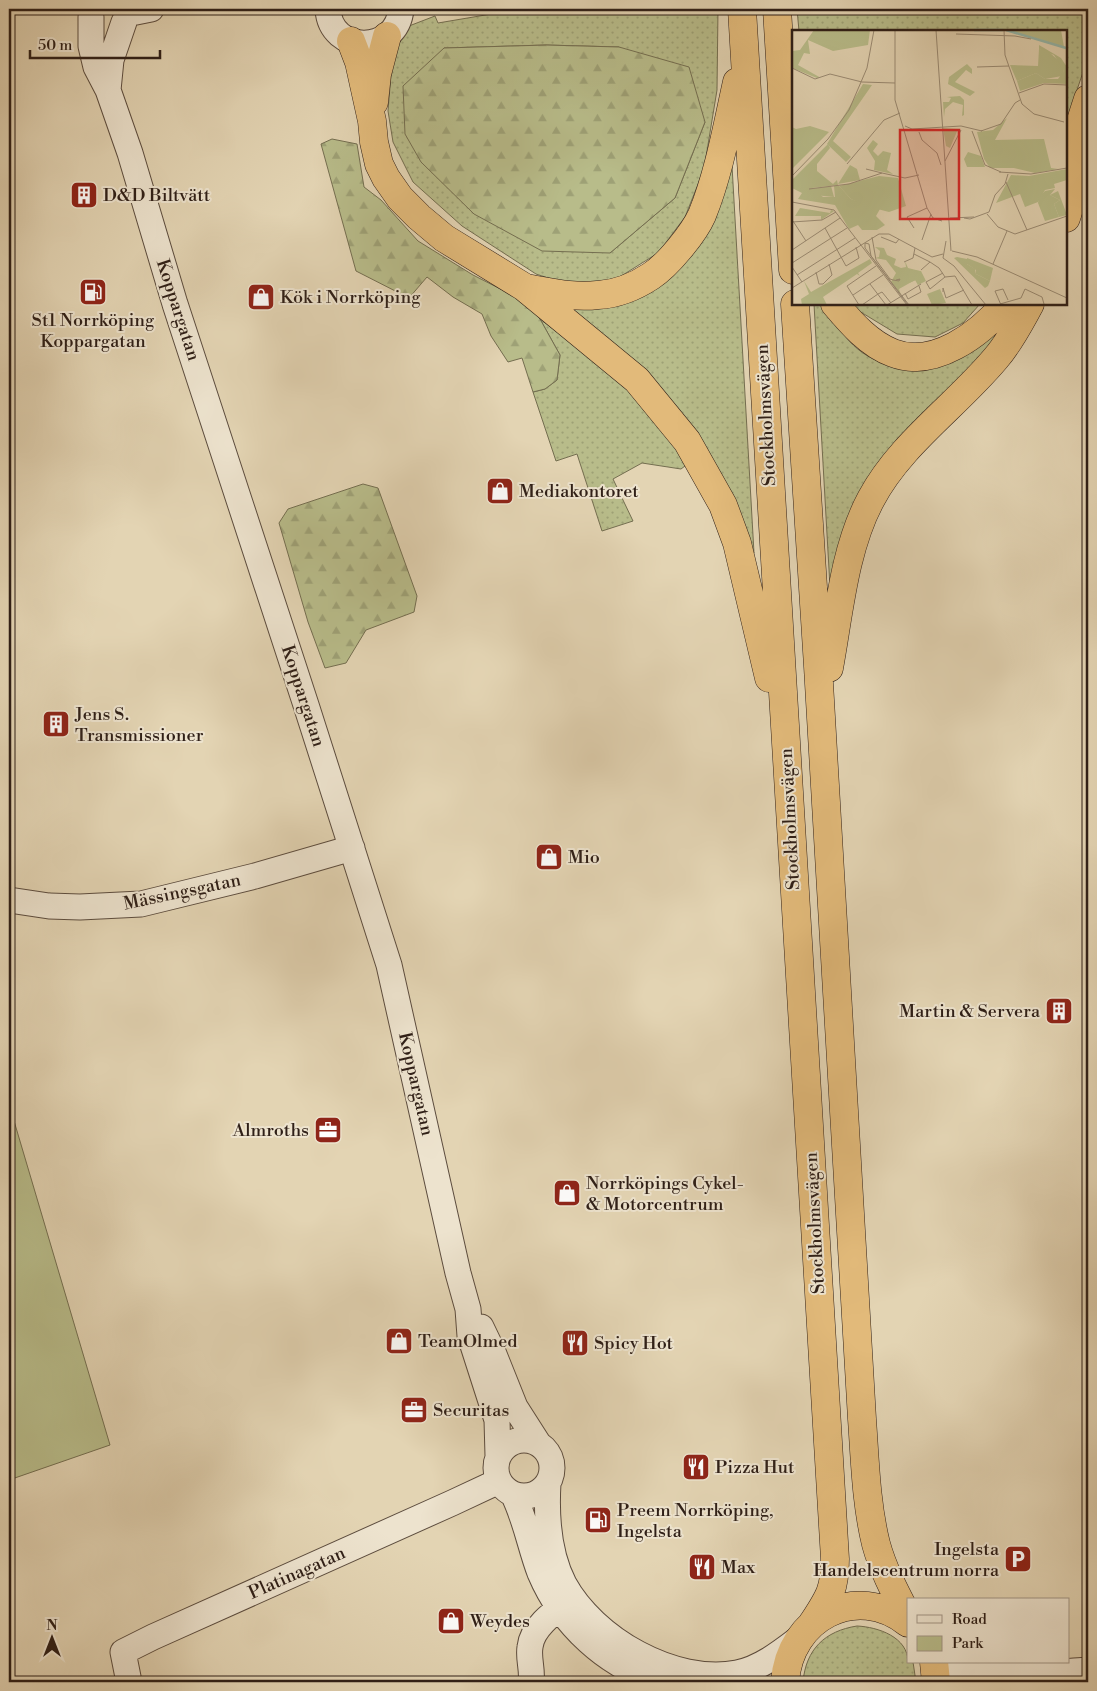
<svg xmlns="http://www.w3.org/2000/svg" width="1097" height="1691" font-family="'Libre Bodoni',serif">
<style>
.grass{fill:url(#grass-dots);stroke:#746e50;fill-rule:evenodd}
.forest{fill:url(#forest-firs);stroke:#746e50}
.green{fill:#b8bc8a;stroke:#746e50}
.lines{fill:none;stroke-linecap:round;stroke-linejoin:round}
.minor-casing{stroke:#5c4c3e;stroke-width:27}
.highway-casing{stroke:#2f1f17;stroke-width:29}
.minor{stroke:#ede3ce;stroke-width:25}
.highway{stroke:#e2ba7a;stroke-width:28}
.labels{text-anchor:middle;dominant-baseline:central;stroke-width:4;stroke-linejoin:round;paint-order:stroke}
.poi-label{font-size:18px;fill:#2f1f17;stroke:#ede3ce;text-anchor:start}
.street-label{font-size:18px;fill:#2f1f17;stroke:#ede3ce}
.inset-river{fill:none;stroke:#95b8ab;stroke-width:2.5}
.inset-road{fill:none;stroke:#9b8c75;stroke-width:1}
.view{fill:#d62828;fill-opacity:0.15;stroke:#d62828;stroke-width:2.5}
.inset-edge{fill:none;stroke:#2f1f17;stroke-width:2.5}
</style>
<defs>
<pattern id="grass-dots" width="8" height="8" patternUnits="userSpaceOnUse" patternTransform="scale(1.25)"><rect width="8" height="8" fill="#b8bc8a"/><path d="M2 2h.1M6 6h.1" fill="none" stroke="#9ea176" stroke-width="1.8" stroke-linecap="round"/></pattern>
<pattern id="forest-firs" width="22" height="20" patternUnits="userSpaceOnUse" patternTransform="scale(1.25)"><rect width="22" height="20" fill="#b8bc8a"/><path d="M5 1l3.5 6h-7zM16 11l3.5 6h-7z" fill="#9ea176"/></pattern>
</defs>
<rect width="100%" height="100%" fill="#e3d4b3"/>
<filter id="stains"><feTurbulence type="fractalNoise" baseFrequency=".004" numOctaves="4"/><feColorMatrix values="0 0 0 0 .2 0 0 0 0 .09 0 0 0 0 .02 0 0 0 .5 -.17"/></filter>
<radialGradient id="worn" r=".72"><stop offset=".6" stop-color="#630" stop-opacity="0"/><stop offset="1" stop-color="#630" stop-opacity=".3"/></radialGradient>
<!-- grass -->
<path class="grass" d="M 510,9 L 718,9 L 717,90 L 704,169 L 685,217 L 658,253 L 618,278 L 573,286 L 536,274 L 462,226 L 413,182 L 393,142 L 388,111 L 392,63 L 395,47 L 409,26 L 435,16 L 438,23 L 509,11 ZM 546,45 L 619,47 L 705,122 L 675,198 L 610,253 L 444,48 Z
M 797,9 L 1088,9 L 1088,57 L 1066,123 L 1066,31 L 799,31 Z
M 731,148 L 754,553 L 748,545 L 733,495 L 561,306 L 660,281 Z
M 814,304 L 823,304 C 846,339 856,358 900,368 L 1021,306 L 960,383 L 830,587 Z
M 852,304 L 980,304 L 963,323 L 935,337 L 897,334 L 859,311 Z
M 540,319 L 637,393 L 689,463 L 681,469 L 642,463 L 613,479 L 633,521 L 602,531 L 577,454 L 556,461 L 533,392 L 545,389 L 557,380 L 560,355 Z
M 857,1626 C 878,1627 908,1637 908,1662 L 913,1662 L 916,1682 L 803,1682 C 806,1649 825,1631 857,1626 Z"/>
<!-- forest -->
<path class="forest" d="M 546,45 L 619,47 L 689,67 L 705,122 L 675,198 L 610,253 L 542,251 L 474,214 L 421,162 L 405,134 L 403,86 L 444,48 Z
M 332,139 L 357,144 L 364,187 L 381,200 L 418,241 L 473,275 L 526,302 L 540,319 L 560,355 L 557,380 L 545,389 L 533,392 L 522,358 L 508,362 L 491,336 L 482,314 L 453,297 L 427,277 L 409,298 L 356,271 L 321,144 Z
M 363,484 L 378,488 L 417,596 L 414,612 L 366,630 L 346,663 L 325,668 L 308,622 L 279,523 L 288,509 Z"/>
<!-- green -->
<path class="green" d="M 9,1104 L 110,1445 L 9,1480 Z"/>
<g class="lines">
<!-- minor casing -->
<g class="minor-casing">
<path id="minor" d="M 328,9 C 330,54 397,55 401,9
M 136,12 L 151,9
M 91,17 L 91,46 L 96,67 L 108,90 L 130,153 L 175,304 L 306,705 L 389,965 L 458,1273 L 468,1309 L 470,1336 L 497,1420 L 498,1456
M 108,90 L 111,60 L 124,22
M 9,900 L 49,906 L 80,907 L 141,904 L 255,876 L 352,848
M 481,1327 L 493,1352 L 515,1407 L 538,1443
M496 1468a28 28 0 1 1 56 0a28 28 0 1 1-56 0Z
M 548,1483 C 546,1517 548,1553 564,1584 C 594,1639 674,1685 737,1673 C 759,1669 780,1653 797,1640
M 513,1494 C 526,1520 530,1547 540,1573 C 562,1625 607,1667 661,1682
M 934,1663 C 989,1679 1032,1674 1088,1670
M 129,1682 L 123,1652 L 153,1637 L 452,1503 L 499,1481
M 531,1682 C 533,1670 528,1659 530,1647 C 532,1626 557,1610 573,1598"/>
</g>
<!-- highway casing -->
<g class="highway-casing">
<path id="highway" d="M 742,9 L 835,1559 C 835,1590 829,1598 812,1624
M 777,9 L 793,270
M 351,41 L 359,62 L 372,121 L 374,142 L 379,164 L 386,178 L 400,198 L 419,217 L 444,238 L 524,287 L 637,380 L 687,441 L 723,505 L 737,543 L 769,678
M 374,102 L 377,74 L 387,36
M 1066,167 L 1088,99
M 1066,218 L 1088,150
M 526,288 C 550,292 573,298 598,295 C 617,294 636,286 651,276 C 668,265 694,233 702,215 C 719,173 727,127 737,82
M 795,304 L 818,666 L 862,1419 C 865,1460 866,1504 876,1544 C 883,1570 896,1594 908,1617
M 835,304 C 851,323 869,344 893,353 C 934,369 980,334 1005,304
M 829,668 C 839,614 844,549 871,499 C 900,444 956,406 996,358 C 1010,342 1020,322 1030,304
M 934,1662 L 936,1682
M 785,1682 C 789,1618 856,1582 908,1623"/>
</g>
<!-- minor -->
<use href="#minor" class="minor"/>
<!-- highway -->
<use href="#highway" class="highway"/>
</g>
<!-- icons -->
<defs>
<g id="building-square" transform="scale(1.4375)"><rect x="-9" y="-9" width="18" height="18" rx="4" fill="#8f2418" stroke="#ede3ce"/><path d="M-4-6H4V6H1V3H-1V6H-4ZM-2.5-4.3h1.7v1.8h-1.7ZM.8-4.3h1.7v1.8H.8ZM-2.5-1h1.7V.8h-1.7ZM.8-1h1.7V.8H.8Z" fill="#fff"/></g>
<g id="fuel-square" transform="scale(1.4375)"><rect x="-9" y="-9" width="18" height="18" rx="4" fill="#8f2418" stroke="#ede3ce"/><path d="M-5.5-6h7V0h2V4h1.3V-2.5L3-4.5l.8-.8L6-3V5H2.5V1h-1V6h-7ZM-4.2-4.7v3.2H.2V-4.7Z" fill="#fff"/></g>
<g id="shop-square" transform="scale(1.4375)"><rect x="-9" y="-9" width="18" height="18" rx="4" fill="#8f2418" stroke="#ede3ce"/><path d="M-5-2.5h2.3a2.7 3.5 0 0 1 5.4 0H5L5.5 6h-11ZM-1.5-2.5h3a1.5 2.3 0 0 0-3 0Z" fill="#fff"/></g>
<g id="office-square" transform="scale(1.4375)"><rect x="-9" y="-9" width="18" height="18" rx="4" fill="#8f2418" stroke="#ede3ce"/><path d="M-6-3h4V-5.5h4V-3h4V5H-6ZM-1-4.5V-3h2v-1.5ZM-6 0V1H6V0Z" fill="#fff"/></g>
<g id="restaurant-square" transform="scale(1.4375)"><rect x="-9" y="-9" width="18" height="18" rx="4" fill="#8f2418" stroke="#ede3ce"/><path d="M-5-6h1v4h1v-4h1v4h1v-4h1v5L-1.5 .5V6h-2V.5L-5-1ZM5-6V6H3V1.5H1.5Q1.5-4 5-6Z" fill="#fff"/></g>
<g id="parking-square" transform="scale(1.4375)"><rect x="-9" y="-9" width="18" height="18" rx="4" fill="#8f2418" stroke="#ede3ce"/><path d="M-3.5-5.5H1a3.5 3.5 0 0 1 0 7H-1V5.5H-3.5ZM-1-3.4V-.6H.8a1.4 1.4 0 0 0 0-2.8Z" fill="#fff"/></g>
</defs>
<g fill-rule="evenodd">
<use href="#building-square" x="84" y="195"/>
<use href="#fuel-square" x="93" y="292"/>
<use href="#shop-square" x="261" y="297"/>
<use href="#shop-square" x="500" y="491"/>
<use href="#building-square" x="56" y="724"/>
<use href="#shop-square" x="549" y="857"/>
<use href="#building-square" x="1059" y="1011"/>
<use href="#office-square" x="328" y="1130"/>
<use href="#shop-square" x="567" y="1193"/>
<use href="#shop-square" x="399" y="1341"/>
<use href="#restaurant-square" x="575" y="1343"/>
<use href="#office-square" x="414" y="1410"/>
<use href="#restaurant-square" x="696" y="1467"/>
<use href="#fuel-square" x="598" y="1520"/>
<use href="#parking-square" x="1018" y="1559"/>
<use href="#restaurant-square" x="702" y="1567"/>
<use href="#shop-square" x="451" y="1621"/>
</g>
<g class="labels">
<!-- poi labels -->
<g class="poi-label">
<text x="103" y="195">D&amp;D Biltvätt</text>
<text x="280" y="297">Kök i Norrköping</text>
<text x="93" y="320" text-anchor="middle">St1 Norrköping<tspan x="93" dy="21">Koppargatan</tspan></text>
<text x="519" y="491">Mediakontoret</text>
<text x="75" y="714">Jens S.<tspan x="75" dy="21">Transmissioner</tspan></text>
<text x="568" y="857">Mio</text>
<text x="1040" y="1011" text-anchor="end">Martin &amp; Servera</text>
<text x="309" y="1130" text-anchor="end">Almroths</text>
<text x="586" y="1183">Norrköpings Cykel-<tspan x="586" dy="21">&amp; Motorcentrum</tspan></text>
<text x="418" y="1341">TeamOlmed</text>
<text x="594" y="1343">Spicy Hot</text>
<text x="433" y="1410">Securitas</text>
<text x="715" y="1467">Pizza Hut</text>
<text x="617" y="1510">Preem Norrköping,<tspan x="617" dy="21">Ingelsta</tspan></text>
<text x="999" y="1549" text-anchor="end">Ingelsta<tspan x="999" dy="21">Handelscentrum norra</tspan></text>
<text x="721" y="1567">Max</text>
<text x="470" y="1621">Weydes</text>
</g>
<!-- street labels -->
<g class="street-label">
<text transform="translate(178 310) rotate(72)">Koppargatan</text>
<text transform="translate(766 415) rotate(-93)">Stockholmsvägen</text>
<text transform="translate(303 696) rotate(72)">Koppargatan</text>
<text transform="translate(790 819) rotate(-93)">Stockholmsvägen</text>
<text transform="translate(182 892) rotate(-12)">Mässingsgatan</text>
<text transform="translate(416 1084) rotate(77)">Koppargatan</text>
<text transform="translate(815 1223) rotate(-93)">Stockholmsvägen</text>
<text transform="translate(297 1573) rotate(-24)">Platinagatan</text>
</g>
</g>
<!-- overview -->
<g transform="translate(792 30)">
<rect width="275" height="275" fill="#e3d4b3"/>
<path d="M 214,0 L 269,0 L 272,17 L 240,7 ZM 247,19 L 255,20 L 269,33 L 272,41 L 270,46 L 253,49 L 244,43 L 225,51 L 218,35 L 246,36 ZM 71,54 L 80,55 L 41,111 L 59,127 L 54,132 L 35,114 ZM 151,98 L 166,99 L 158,118 L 154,116 ZM 58,135 L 65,139 L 68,150 L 46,154 ZM 275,139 L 275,150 L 262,154 L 263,158 L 253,160 L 246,172 L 233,177 L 228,164 L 204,173 L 219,145 L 237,146 ZM 266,161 L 275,185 L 267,187 L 262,174 L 268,170 L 258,165 ZM 83,217 L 92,218 L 95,225 L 104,229 L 102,235 L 109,238 L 114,237 L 113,231 L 116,238 L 128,241 L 126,255 L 123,250 L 107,259 L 109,265 L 99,252 L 104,243 L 94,230 L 83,228 L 87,227 L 88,221 ZM 175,228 L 201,238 L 198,251 L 184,244 L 184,240 L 175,234 Z" fill="#b8bc8a"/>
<path d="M 247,15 L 269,28 L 275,37 L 275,54 L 252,53 L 228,61 L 225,51 L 244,43 L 253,49 L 266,49 L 272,41 L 262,25 L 247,19 ZM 175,34 L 180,39 L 180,44 L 174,40 L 163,52 L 183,62 L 178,66 L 156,54 L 157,47 ZM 168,66 L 172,70 L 172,85 L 170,86 L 171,75 L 161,72 L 153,79 L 152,87 L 151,72 L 157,72 L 159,68 L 155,67 ZM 18,96 L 37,102 L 0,139 L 0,97 L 4,99 ZM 81,110 L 86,114 L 81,121 L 86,126 L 91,121 L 99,123 L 95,140 L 101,144 L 82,140 L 83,131 L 75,118 ZM 36,114 L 38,118 L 25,134 L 25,141 L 41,154 L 45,150 L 46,155 L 20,158 L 31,167 L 43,167 L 42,156 L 47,156 L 59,169 L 88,179 L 84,186 L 93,195 L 85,200 L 70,200 L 66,195 L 57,199 L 43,175 L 6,169 L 10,163 L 0,158 L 0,150 ZM 176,122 L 189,126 L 193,137 L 175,137 L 172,129 ZM 263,159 L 258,165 L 268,170 L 262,174 L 267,187 L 253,191 L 246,173 L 247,167 L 253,161 ZM 8,178 L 38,183 L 39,180 L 42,181 L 29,190 L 29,186 L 3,186 ZM 165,227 L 175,229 L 175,234 L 183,239 L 184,244 L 198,251 L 196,256 L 193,258 L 162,228 Z" fill="#b8bc8a"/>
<path d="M 22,0 L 78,0 L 76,15 L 41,21 L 16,10 L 18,24 L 12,23 L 6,35 L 29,48 L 25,48 L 0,38 L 0,21 L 8,20 ZM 215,88 L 203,110 L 252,109 L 259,138 L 266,139 L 243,143 L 222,138 L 198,138 L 192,129 L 185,102 L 201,100 ZM 87,146 L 106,148 L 114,176 L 97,182 L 74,176 L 59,169 L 47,156 ZM 39,156 L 42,167 L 22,165 L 17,159 ZM 78,229 L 80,233 L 66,243 L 68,246 L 65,244 L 31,267 L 35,275 L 10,275 L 9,269 L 17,264 L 12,251 L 19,262 ZM 115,240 L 129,241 L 134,251 L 126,255 L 124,250 L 117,253 ZM 148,259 L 154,273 L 140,275 L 135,264 Z" fill="#b8bc8a"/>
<path class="inset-river" d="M 182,0 L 211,0M 214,0 L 274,18"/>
<path class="inset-road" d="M 103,0 L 103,70 L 135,178 L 141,188 L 150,191M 144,0 L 159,221M 212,0 L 213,25 L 230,74 L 242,84 L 272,92M 164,4 L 223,6 L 239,9M 185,37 L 217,36M 0,38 L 23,49 L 38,44 L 70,52 L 103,53M 227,63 L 252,54 L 275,55M 113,96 L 120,99 L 169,96 L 190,101M 180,101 L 193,135 L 209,142M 189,101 L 209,94 L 223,73 L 228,70M 127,102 L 130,110 L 145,123 L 149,135M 153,131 L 169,100M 55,134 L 92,90 L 108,83M 74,139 L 90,143M 207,142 L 239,144 L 275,138M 0,146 L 36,109 L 57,80 L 75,38 L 82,0M 214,152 L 235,200M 17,159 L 57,154 L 90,143 L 113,148 L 127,145M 0,172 L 42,180 L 115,275M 195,184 L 206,197 L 223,204 L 275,186M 158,188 L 182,187M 172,188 L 178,189 L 197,182 L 203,165 L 213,154 L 216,144M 1,191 L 14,211M 0,192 L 30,190 L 44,182M 33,198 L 54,236 L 67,228 L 64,217M 122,198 L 115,187 L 135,178M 80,207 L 84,230 L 98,249 L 101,250 L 107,251 L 108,249 L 104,250M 89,207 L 104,213 L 107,209M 130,210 L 139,184M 154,211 L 151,228 L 162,236 L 194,275M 0,220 L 48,188M 160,221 L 185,227 L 275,268M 122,224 L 138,232 L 129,240M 112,232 L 121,228 L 123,218M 138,232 L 147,238 L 153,247 L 163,246 L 180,275M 0,233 L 55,198M 201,234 L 215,201M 0,237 L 10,252M 24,242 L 27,254 L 31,254 L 40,245 L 37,234M 151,243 L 134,252 L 138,259 L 153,247M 5,245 L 63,208M 78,254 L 94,275M 0,258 L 87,204 L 97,204 L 140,227 L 151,224M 151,262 L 151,258 L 154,268 L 172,260M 113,263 L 116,269 L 129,262 L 127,256M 86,264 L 90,262 L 99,273M 61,265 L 91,245M 229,268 L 233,259 L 250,267 L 252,274M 208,274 L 229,268M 67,275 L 55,256 L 84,236M 70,275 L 86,264M 95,275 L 129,254M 116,275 L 73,218 L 73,213 L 77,214 L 79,226 L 117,275M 209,275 L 203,261 L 211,259 L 216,270"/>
<path class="view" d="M 108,100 L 167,100 L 167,189 L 108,189 Z"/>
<rect width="275" height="275" class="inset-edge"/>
</g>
<!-- margin -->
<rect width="1097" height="1691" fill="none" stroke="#e3d4b3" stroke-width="30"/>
<rect x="10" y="10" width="1077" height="1671" fill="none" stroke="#2f1f17" stroke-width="2.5"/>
<rect x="15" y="15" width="1067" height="1661" fill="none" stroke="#2f1f17"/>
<!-- legend -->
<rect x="907" y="1598" width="162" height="65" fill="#ede3ce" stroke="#a19585"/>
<rect x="917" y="1615" width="25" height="8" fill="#ede3ce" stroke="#a19585"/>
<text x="952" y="1624" font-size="15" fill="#2f1f17">Road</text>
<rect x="917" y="1636" width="25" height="15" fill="#b8bc8a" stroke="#a19585"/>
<text x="952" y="1648" font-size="15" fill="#2f1f17">Park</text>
<!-- north arrow -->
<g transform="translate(52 1638)" stroke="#ede3ce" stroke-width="4" paint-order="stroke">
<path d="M0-4L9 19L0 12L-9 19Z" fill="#2f1f17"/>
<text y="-8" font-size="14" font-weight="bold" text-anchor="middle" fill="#2f1f17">N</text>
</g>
<!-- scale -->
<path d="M30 50v8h130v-8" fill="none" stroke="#2f1f17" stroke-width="2.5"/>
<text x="38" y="50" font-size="15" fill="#2f1f17" stroke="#ede3ce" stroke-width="4" paint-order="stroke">50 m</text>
<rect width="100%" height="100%" filter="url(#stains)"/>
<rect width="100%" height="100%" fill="url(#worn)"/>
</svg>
